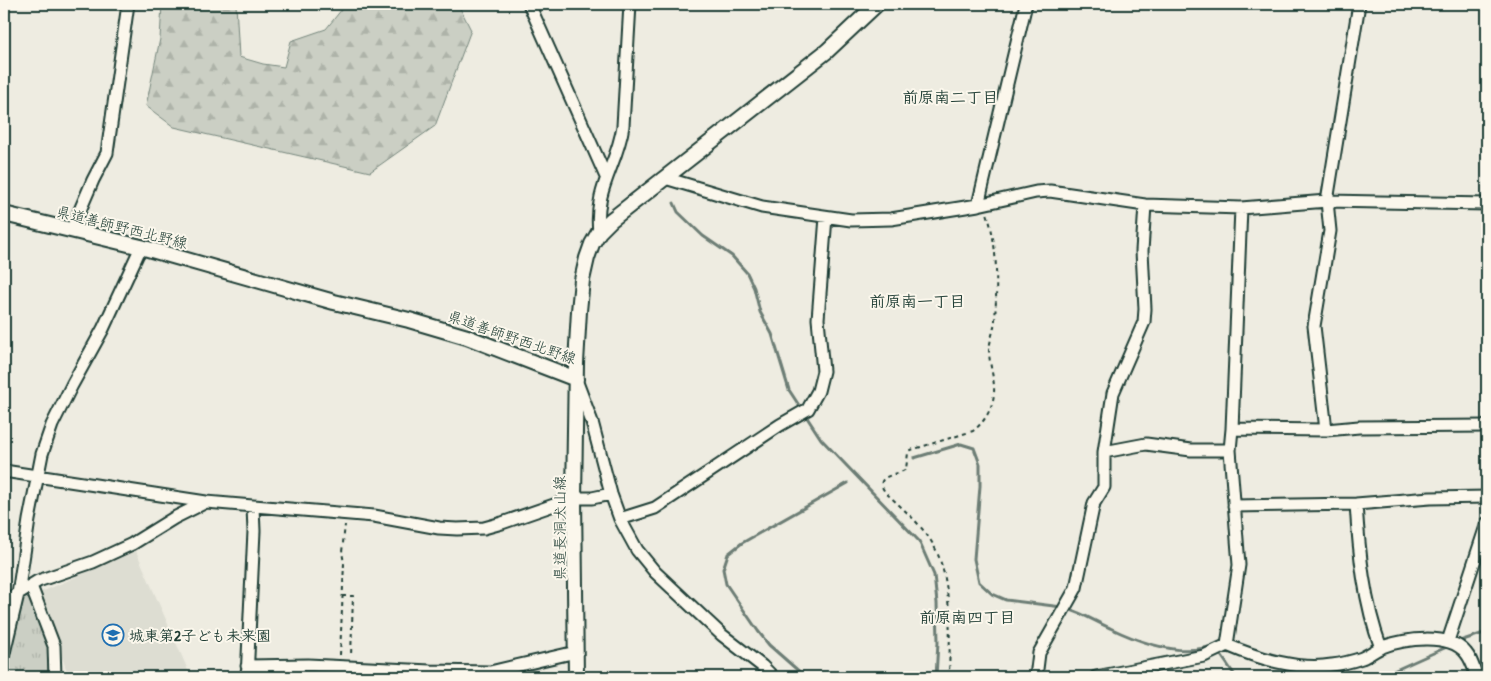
<svg xmlns="http://www.w3.org/2000/svg" width="1491" height="681" font-family="'Patrick Hand','Klee One',sans-serif">
<style>
.built{fill:#ddddd2}
.grass{fill:url(#grass-tufts);stroke:#75867c}
.forest{fill:url(#forest-firs);stroke:#75867c}
.lines{fill:none;stroke-linecap:round;stroke-linejoin:round}
.stream{stroke:#6c7d74;stroke-width:3}
.minor-casing{stroke:#1f3d34;stroke-width:15}
.major-casing{stroke:#1f3d34;stroke-width:18}
.path{stroke:#1f3d34;stroke-width:2;stroke-dasharray:4 4;stroke-linecap:butt}
.minor{stroke:#fbf7ec;stroke-width:11}
.major{stroke:#fbf7ec;stroke-width:14}
.labels{text-anchor:middle;dominant-baseline:central;stroke-width:4;stroke-linejoin:round;paint-order:stroke}
.street-label{font-size:15px;fill:#1f3d34;stroke:#fbf7ec}
.poi-label{font-size:15px;font-weight:bold;fill:#1f3d34;stroke:#fbf7ec;text-anchor:start}
.neighbourhood-label{font-size:16px;font-weight:bold;fill:#1f3d34;stroke:#fbf7ec}
</style>
<defs>
<pattern id="grass-tufts" width="24" height="20" patternUnits="userSpaceOnUse" patternTransform="scale(1.25)"><rect width="24" height="20" fill="#cbcfc4"/><path d="M3 7l-1-3M5 7V3M7 7l1-3M15 17l-1-3M17 17v-4M19 17l1-3" fill="none" stroke="#aeb3a9"/></pattern>
<pattern id="forest-firs" width="22" height="20" patternUnits="userSpaceOnUse" patternTransform="scale(1.25)"><rect width="22" height="20" fill="#cbcfc4"/><path d="M5 1l3.5 6h-7zM16 11l3.5 6h-7z" fill="#aeb3a9"/></pattern>
</defs>
<rect width="100%" height="100%" fill="#eeece1"/>
<filter id="ink" filterUnits="userSpaceOnUse"><feTurbulence type="fractalNoise" baseFrequency=".02" numOctaves="2"/><feDisplacementMap in="SourceGraphic" scale="10" xChannelSelector="R" yChannelSelector="G"/><feConvolveMatrix kernelMatrix="1 2 1 2 8 2 1 2 1" color-interpolation-filters="sRGB"/></filter>
<g filter="url(#ink)">
<!-- built -->
<path class="built" d="M 136,551 L 191,677 L 69,677 L 39,593 Z"/>
<!-- grass -->
<path class="grass" d="M 29,592 L 51,651 L 51,677 L 4,677 L 4,670 L 20,596 Z"/>
<!-- forest -->
<path class="forest" d="M 162,4 L 236,4 L 239,57 L 263,64 L 284,67 L 291,41 L 326,29 L 346,4 L 458,4 L 471,30 L 435,126 L 370,172 L 174,127 L 146,106 L 160,39 Z"/>
<g class="lines">
<!-- stream -->
<path class="stream" d="M 674,203 L 678,212 L 703,236 L 732,256 L 747,273 L 754,288 L 760,312 L 772,334 L 789,390 L 821,439 L 919,541 L 934,575 L 937,603 L 938,642 L 936,677
M 914,458 L 961,444 L 974,448 L 980,464 L 980,486 L 974,559 L 979,582 L 992,594 L 1006,600 L 1062,607
M 1068,609 C 1082,613 1096,622 1110,628 C 1139,642 1182,658 1214,645 L 1236,677
M 1457,642 L 1487,632
M 804,677 L 802,674 L 769,645 L 758,631 L 726,584 L 723,569 L 728,554 L 742,543 L 848,483
M 1380,677 L 1449,646"/>
<!-- minor casing -->
<g class="minor-casing">
<path id="minor" d="M 529,4 L 606,177
M 665,178 L 762,207 L 851,220 L 891,219 L 978,205 L 1036,192 L 1050,191 L 1145,205 L 1241,208 L 1327,201 L 1487,204
M 978,205 L 1026,4
M 71,231 L 93,180 L 107,153 L 128,4
M 599,232 C 594,188 617,166 623,126 L 630,4
M 578,385 L 592,422 L 611,494 L 620,519 L 637,550 L 655,572 L 722,635 L 762,666 L 773,677
M 1232,429 L 1241,208
M 1326,430 L 1314,326 L 1330,231 L 1327,201 L 1359,4
M 1104,452 L 1113,393 L 1144,322 L 1145,309 L 1142,251 L 1145,205
M 4,471 L 206,502 L 374,516 L 439,528 L 457,529 L 484,528 L 502,523 L 574,498 L 592,498 L 611,494
M 1356,504 C 1359,552 1364,602 1381,648
M 1234,506 L 1356,504 L 1430,498 L 1487,497
M 620,519 L 655,508 L 780,425 L 808,409 L 818,391 L 823,371 L 818,319 L 826,217
M 31,586 L 54,646 L 55,677
M 4,602 L 38,581 L 93,562 L 132,544 L 174,518 L 206,502
M 1448,641 L 1487,523
M 1227,645 L 1239,565 L 1230,450
M 4,653 L 18,594 L 29,520 L 42,454 L 52,425 L 72,385 L 103,329 L 141,247
M 247,666 L 308,665 L 430,671 L 490,672 L 576,652
M 247,677 L 254,531 L 253,507
M 1036,677 L 1039,653 L 1076,588 L 1094,503 L 1104,487 L 1104,452 L 1146,444 L 1191,450 L 1230,450 L 1232,429 L 1326,430 L 1359,427 L 1487,426
M 1096,677 L 1204,656 L 1227,645 C 1257,658 1299,671 1332,665 C 1341,664 1353,661 1362,658 C 1369,655 1375,650 1382,647 C 1404,639 1449,632 1466,653 C 1472,660 1474,669 1477,677"/>
</g>
<!-- major casing -->
<g class="major-casing">
<path id="major" d="M 4,214 L 141,247 L 334,302 L 409,320 L 467,337 L 576,379
M 576,677 L 574,498 L 576,363 L 579,311 L 582,280 L 587,258 L 592,244 L 599,232 L 611,220 L 827,51 L 877,4"/>
</g>
<!-- path -->
<path class="path" d="M 342,596 L 353,596 L 351,656
M 340,655 L 344,563 L 342,552 L 345,525
M 949,677 C 950,637 953,575 931,541 C 919,522 902,508 886,493 C 871,475 897,476 906,469 L 908,453 L 911,450 L 973,431 C 983,423 990,413 993,400 C 997,383 989,367 989,350 C 990,340 994,330 995,320 C 997,286 998,246 987,213"/>
<!-- minor -->
<use href="#minor" class="minor"/>
<!-- major -->
<use href="#major" class="major"/>
</g>
</g>
<!-- icons -->
<defs>
<g id="school-ring" transform="scale(1.125)"><circle r="9.5" fill="#fbf7ec" stroke="#1f6fb2" stroke-width="1.5"/><path d="M0-5L7-2L0 1L-7-2ZM-4 1L0 2.5L4 1V4Q0 6-4 4Z" fill="#1f6fb2"/></g>
</defs>
<g fill-rule="evenodd">
<use href="#school-ring" x="113" y="635"/>
</g>
<g class="labels">
<!-- street labels -->
<g class="street-label">
<text transform="translate(122 227) rotate(14)">県道善師野西北野線</text>
<text transform="translate(512 337) rotate(19)">県道善師野西北野線</text>
<text transform="translate(559 528) rotate(-90)">県道長洞犬山線</text>
</g>
<!-- poi labels -->
<g class="poi-label">
<text x="129" y="635">城東第2子ども未来園</text>
</g>
<!-- neighbourhood labels -->
<g class="neighbourhood-label">
<text x="950" y="97">前原南二丁目</text>
<text x="917" y="301">前原南一丁目</text>
<text x="967" y="617">前原南四丁目</text>
</g>
</g>
<!-- margin -->
<rect width="1491" height="681" fill="none" stroke="#fbf7ec" stroke-width="20"/>
<rect x="10" y="10" width="1471" height="661" fill="none" stroke="#1f3d34" stroke-width="2" filter="url(#ink)"/>
</svg>
